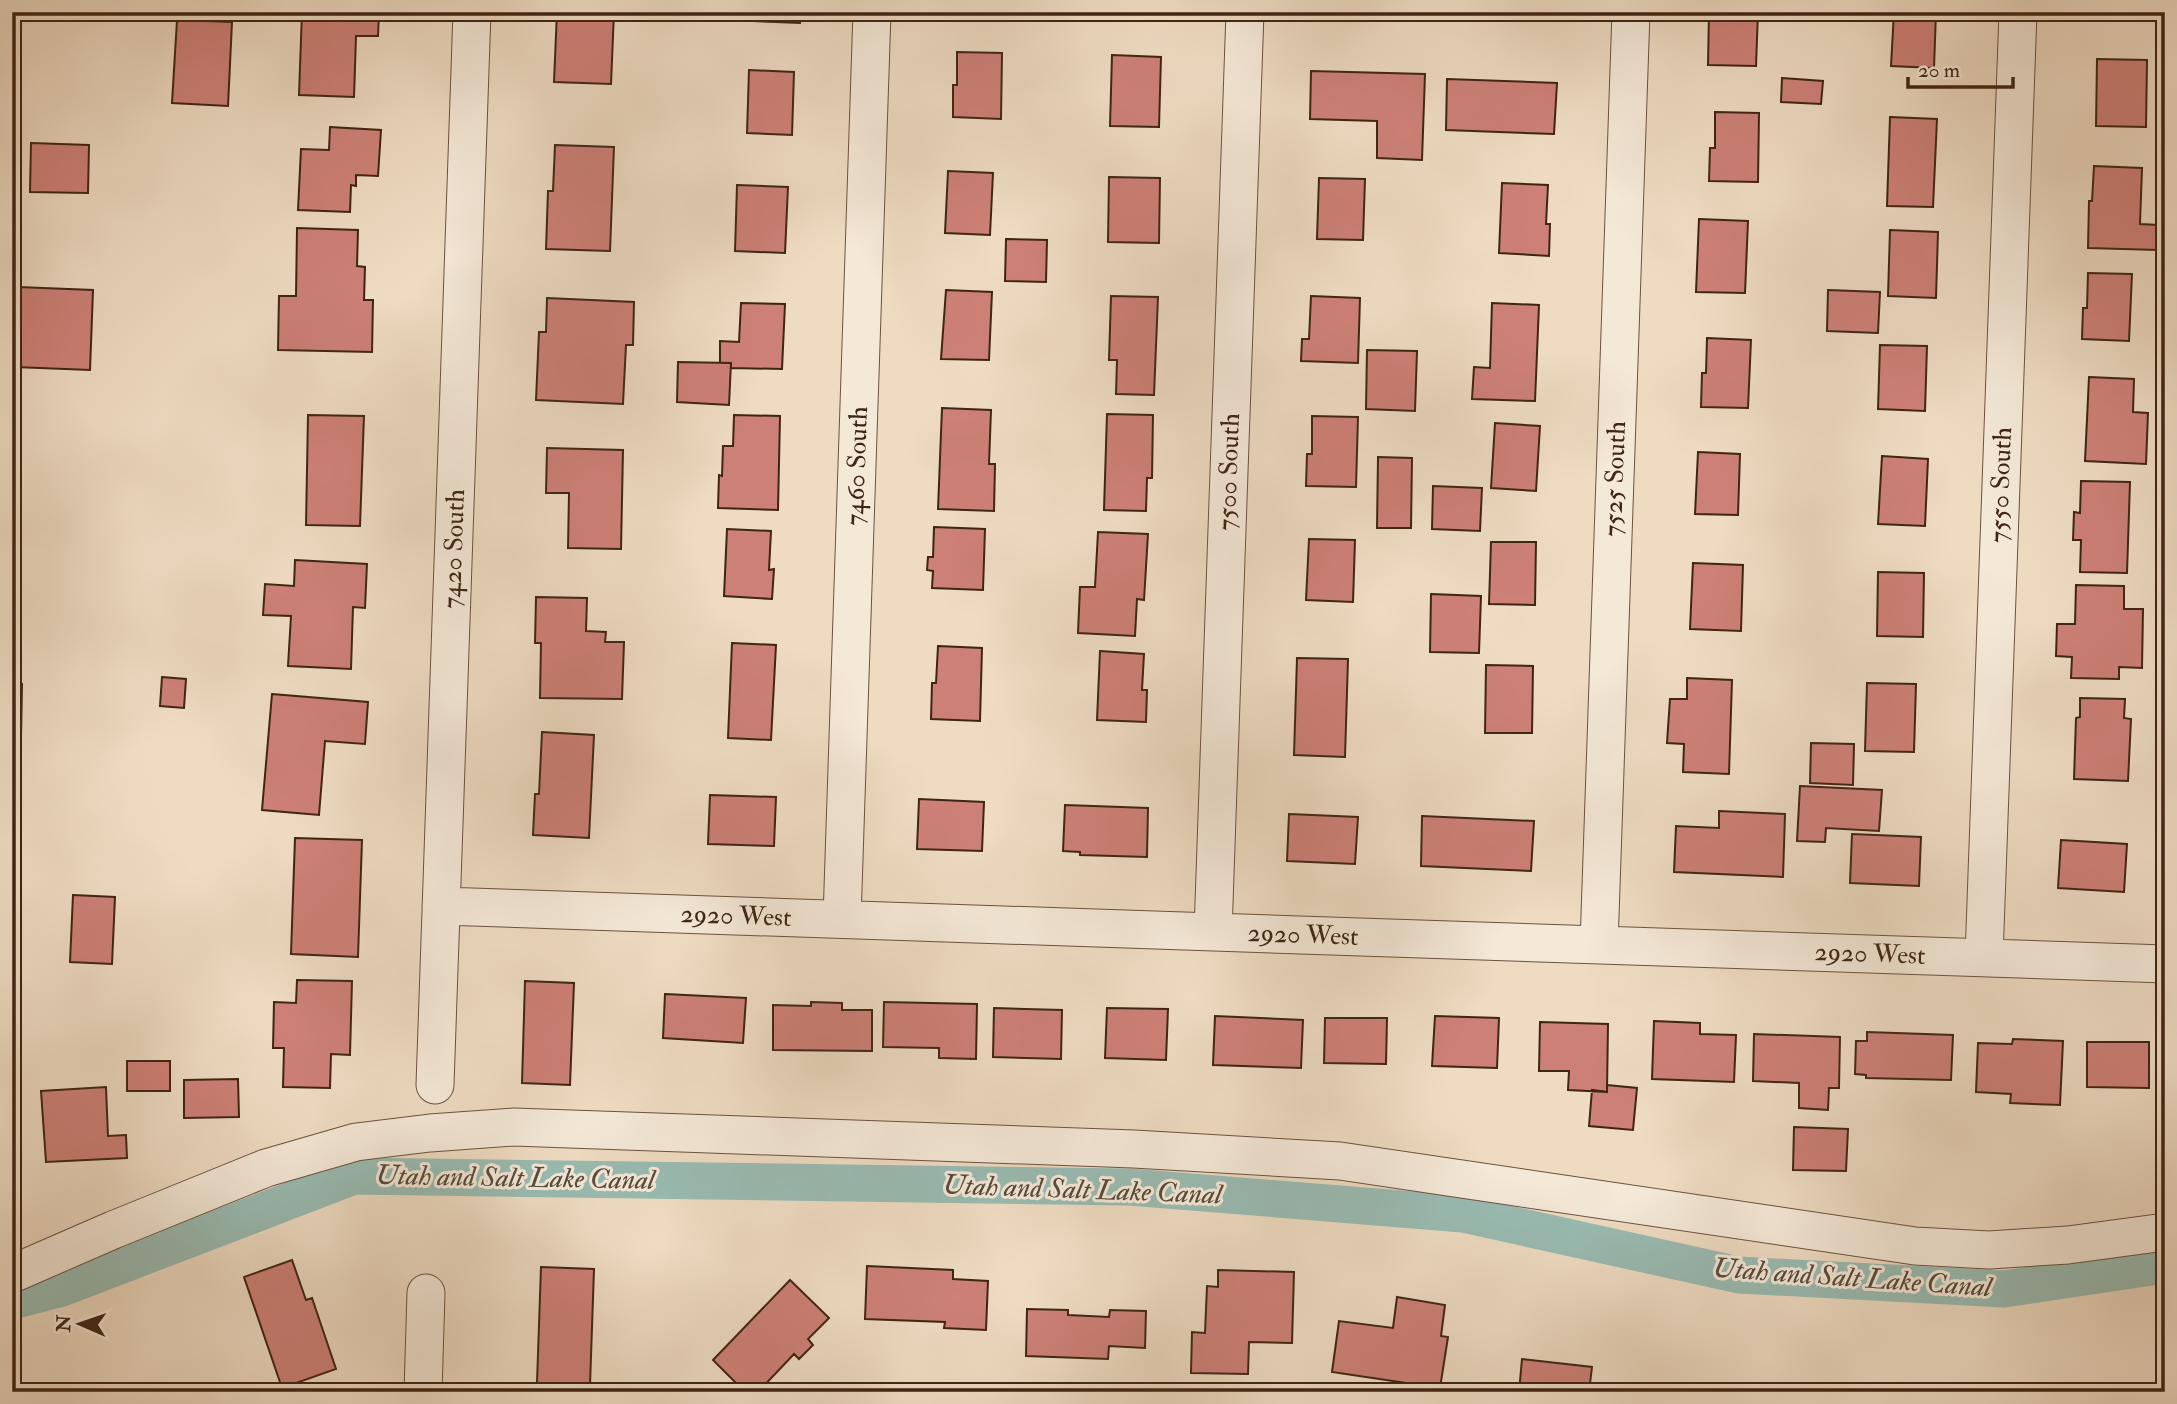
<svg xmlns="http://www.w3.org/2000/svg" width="2177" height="1404" font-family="'IM FELL Double Pica',serif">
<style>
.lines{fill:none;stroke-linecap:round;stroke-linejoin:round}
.canal{stroke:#99bbb2;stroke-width:37}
.building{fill:#cd8077;stroke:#3f2513;stroke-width:2}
.minor-casing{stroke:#6b523f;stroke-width:39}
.minor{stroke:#f4e8d7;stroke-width:37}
.labels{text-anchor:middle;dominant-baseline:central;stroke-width:6;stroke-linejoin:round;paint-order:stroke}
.street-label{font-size:26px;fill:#3f2513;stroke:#f4e8d7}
.water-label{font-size:28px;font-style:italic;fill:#564a3b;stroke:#f4e8d7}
</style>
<rect width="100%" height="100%" fill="#eedbc2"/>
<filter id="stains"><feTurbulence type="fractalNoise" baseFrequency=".00286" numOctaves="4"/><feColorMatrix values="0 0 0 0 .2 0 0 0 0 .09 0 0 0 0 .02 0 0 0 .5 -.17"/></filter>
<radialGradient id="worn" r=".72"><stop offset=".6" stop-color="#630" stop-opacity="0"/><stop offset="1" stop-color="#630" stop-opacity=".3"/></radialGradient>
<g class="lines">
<!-- canal -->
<path class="canal" d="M 12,1301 L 62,1288 L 354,1176 L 1129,1187 L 1463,1214 L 1739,1275 L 2004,1289 L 2165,1265"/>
</g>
<!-- building -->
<path class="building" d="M 302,12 L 379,12 L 378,36 L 356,36 L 354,97 L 299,95 Z
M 557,12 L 614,12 L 611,84 L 554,82 Z
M 753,12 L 801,12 L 800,23 L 753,21 Z
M 1709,12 L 1758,12 L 1756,66 L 1708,65 Z
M 1781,12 L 1806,12 L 1806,18 L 1781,17 Z
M 1894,12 L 1936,12 L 1934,68 L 1891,66 Z
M 2092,12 L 2142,12 L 2142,18 L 2092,18 Z
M 177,20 L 232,22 L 228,106 L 172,103 Z
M 957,52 L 1002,53 L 1001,119 L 953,117 L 953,85 L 957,85 Z
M 1112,55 L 1161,57 L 1159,127 L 1110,126 Z
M 2097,59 L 2147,60 L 2146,127 L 2096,126 Z
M 749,70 L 794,72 L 792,135 L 747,133 Z
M 1311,71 L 1425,74 L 1422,160 L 1377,158 L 1377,121 L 1310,119 Z
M 1782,78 L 1823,81 L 1821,104 L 1781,102 Z
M 1447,79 L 1557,83 L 1554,134 L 1446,130 Z
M 1715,112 L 1759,113 L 1758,182 L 1709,181 L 1710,148 L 1715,148 Z
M 1890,117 L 1937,119 L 1933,207 L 1887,206 Z
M 330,127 L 381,130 L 378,176 L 356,175 L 356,186 L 351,185 L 350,212 L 298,210 L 301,149 L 329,150 Z
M 31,143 L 89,145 L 88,193 L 30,192 Z
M 555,145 L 614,147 L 610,251 L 546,249 L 548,191 L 553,191 Z
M 2094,166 L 2142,168 L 2140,224 L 2158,225 L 2158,250 L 2088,248 L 2089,201 L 2092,201 Z
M 948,171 L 993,173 L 990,235 L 945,233 Z
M 1109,177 L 1160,178 L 1159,243 L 1108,242 Z
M 1319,178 L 1365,179 L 1363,240 L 1317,239 Z
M 1502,183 L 1548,185 L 1546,224 L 1550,224 L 1549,256 L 1499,253 Z
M 737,185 L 788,187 L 785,253 L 735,251 Z
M 1699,219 L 1748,221 L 1745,293 L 1696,292 Z
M 297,228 L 358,230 L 357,266 L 365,267 L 364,300 L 373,300 L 372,352 L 278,350 L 279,296 L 296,296 Z
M 1890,230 L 1938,232 L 1936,298 L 1888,296 Z
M 1006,239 L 1047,240 L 1046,282 L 1005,281 Z
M 2088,273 L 2132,274 L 2129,341 L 2082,339 L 2083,308 L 2087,308 Z
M 18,287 L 93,290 L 90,370 L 15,367 Z
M 946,290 L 992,292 L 989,360 L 941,359 Z
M 1828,290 L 1880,292 L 1878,333 L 1827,331 Z
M 1111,296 L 1158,297 L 1154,395 L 1116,394 L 1117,360 L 1109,360 Z
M 1311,296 L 1360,298 L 1358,363 L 1301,361 L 1302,339 L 1309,339 Z
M 547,298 L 634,302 L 633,345 L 626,345 L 623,404 L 536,400 L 539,332 L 546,332 Z
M 741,303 L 785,304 L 782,369 L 731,368 L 731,363 L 720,363 L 720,341 L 739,342 Z
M 1492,303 L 1539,305 L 1535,401 L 1472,399 L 1474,367 L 1490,368 Z
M 2162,337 L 2165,337 L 2165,370 L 2160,370 Z
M 1707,338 L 1751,340 L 1748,408 L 1701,407 L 1702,373 L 1706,373 Z
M 1880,345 L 1927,346 L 1925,411 L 1878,409 Z
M 1367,350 L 1417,351 L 1415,411 L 1366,409 Z
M 678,362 L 731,363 L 729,405 L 677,402 Z
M 2089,377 L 2134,379 L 2133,412 L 2148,413 L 2146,464 L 2085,461 Z
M 942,408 L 991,410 L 989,464 L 995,464 L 994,511 L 938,509 Z
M 1107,414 L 1153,415 L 1152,478 L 1147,478 L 1146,511 L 1104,510 Z
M 308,415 L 364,416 L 360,526 L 306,525 Z
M 734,415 L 780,416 L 778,510 L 718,508 L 719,475 L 722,476 L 723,446 L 733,446 Z
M 1312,416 L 1358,417 L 1356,487 L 1306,486 L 1307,454 L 1312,454 Z
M 1495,423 L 1540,426 L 1536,491 L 1491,488 Z
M 547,448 L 623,450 L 621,549 L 568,548 L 569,493 L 546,493 Z
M 1698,452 L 1740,454 L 1738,515 L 1695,514 Z
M 1882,456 L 1928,459 L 1925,526 L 1878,524 Z
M 1378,457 L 1412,458 L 1411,528 L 1377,528 Z
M 2081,481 L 2130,482 L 2127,573 L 2080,572 L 2081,540 L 2073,540 L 2074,512 L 2080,513 Z
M 1433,486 L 1482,488 L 1480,531 L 1432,529 Z
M 934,527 L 985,529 L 983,590 L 932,588 L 933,571 L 927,570 L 928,557 L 933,557 Z
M 727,529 L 771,531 L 769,570 L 774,569 L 772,599 L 724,596 Z
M 1098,532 L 1148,534 L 1144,600 L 1137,599 L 1135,636 L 1078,633 L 1080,587 L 1095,587 Z
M 1309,539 L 1355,540 L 1353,602 L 1306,600 Z
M 1491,542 L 1536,542 L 1535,605 L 1489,604 Z
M 295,560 L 367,564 L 365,608 L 353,607 L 351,669 L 288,666 L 291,616 L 263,615 L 265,584 L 294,586 Z
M 1693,563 L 1743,565 L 1741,631 L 1690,629 Z
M 1878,572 L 1924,573 L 1923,637 L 1877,636 Z
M 2076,585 L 2124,586 L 2124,609 L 2143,609 L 2142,668 L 2119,667 L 2119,679 L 2071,678 L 2072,657 L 2056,656 L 2057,624 L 2075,624 Z
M 2161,592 L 2165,592 L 2165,645 L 2158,644 Z
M 1431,594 L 1481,596 L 1479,653 L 1430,652 Z
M 536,597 L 587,598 L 586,631 L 606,632 L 605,642 L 624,642 L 622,699 L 540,698 L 541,643 L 535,643 Z
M 732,643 L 776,645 L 771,740 L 728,738 Z
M 938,646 L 982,648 L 980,721 L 931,719 L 932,683 L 936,683 Z
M 1100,651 L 1144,654 L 1142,690 L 1147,690 L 1146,722 L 1097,720 Z
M 1297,658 L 1348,659 L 1345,757 L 1294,755 Z
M 12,664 L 18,664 L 18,684 L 22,684 L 21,739 L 12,739 Z
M 1486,665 L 1533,666 L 1532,733 L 1485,733 Z
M 162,677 L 186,679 L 184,708 L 160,706 Z
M 1687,678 L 1732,680 L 1729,774 L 1683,772 L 1684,744 L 1667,743 L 1670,699 L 1687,699 Z
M 1867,683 L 1916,684 L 1914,752 L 1865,751 Z
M 272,694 L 368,702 L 365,744 L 325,741 L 319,815 L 262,810 Z
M 2080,698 L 2125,699 L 2124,718 L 2131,719 L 2128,781 L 2074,779 L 2076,718 L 2080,717 Z
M 542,732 L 594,735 L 589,838 L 533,835 L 535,794 L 539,794 Z
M 1811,743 L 1854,744 L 1853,785 L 1810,783 Z
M 1800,786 L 1882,790 L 1879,831 L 1826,828 L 1825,842 L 1797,841 Z
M 710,795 L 776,797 L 774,846 L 708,844 Z
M 919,799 L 984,802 L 982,851 L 917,849 Z
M 1065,805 L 1148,808 L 1147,857 L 1080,855 L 1080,852 L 1063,851 Z
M 1719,811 L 1785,814 L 1783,877 L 1674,872 L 1676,826 L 1719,828 Z
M 1289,814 L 1358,817 L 1355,864 L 1287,861 Z
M 1422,816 L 1534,821 L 1531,871 L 1421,866 Z
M 1852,834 L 1921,837 L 1919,886 L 1850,883 Z
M 295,838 L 362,840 L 358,957 L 291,954 Z
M 2061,840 L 2127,844 L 2124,892 L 2058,888 Z
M 73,895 L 115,897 L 112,964 L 70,962 Z
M 297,980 L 352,981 L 350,1055 L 331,1054 L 330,1088 L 283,1087 L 284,1048 L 273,1048 L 274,1002 L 296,1003 Z
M 525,981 L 574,983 L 570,1085 L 522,1083 Z
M 665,994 L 746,998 L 743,1043 L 663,1038 Z
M 811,1002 L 842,1003 L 842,1010 L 872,1010 L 872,1051 L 773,1050 L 773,1005 L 811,1006 Z
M 884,1002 L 977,1004 L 976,1059 L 939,1058 L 939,1048 L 883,1047 Z
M 994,1008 L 1062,1010 L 1061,1059 L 993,1057 Z
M 1107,1008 L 1168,1009 L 1166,1060 L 1105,1058 Z
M 1215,1016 L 1303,1020 L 1301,1068 L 1213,1065 Z
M 1435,1016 L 1499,1018 L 1497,1068 L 1432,1066 Z
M 1325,1018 L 1387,1018 L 1386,1064 L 1324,1063 Z
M 1654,1021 L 1700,1023 L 1700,1034 L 1736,1035 L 1734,1082 L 1652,1079 Z
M 1540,1022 L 1608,1024 L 1607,1092 L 1568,1090 L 1569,1071 L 1539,1071 Z
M 1867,1032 L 1953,1035 L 1951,1080 L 1866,1078 L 1866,1075 L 1855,1074 L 1856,1041 L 1867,1041 Z
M 1754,1034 L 1840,1037 L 1839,1088 L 1829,1088 L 1828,1110 L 1799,1108 L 1799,1083 L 1753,1081 Z
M 2013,1039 L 2063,1041 L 2060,1105 L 2010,1103 L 2011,1094 L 1976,1092 L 1978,1043 L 2012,1044 Z
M 2087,1042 L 2149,1042 L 2149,1088 L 2087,1087 Z
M 127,1061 L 170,1061 L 170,1091 L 127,1091 Z
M 238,1079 L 239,1117 L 184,1118 L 184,1080 Z
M 1607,1085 L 1637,1088 L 1633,1130 L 1589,1126 L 1592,1090 L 1607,1092 Z
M 106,1087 L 108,1136 L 126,1135 L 127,1158 L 46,1162 L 41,1091 Z
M 1794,1127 L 1848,1129 L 1846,1171 L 1793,1170 Z
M 292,1260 L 306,1300 L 312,1298 L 336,1369 L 282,1388 L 244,1277 Z
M 867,1266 L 953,1270 L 953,1279 L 988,1281 L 986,1330 L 944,1328 L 945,1322 L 865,1319 Z
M 541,1267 L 594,1269 L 590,1385 L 537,1383 Z
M 1218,1270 L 1294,1272 L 1292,1343 L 1249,1342 L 1248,1374 L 1191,1373 L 1192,1332 L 1205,1333 L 1207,1286 L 1218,1287 Z
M 790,1280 L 829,1318 L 808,1339 L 813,1345 L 799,1359 L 794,1354 L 758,1392 L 745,1392 L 713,1360 Z
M 1397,1297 L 1445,1305 L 1441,1336 L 1448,1337 L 1440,1388 L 1332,1372 L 1339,1321 L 1393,1328 Z
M 1027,1309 L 1068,1310 L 1068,1315 L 1109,1317 L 1110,1310 L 1146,1311 L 1145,1348 L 1109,1346 L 1108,1359 L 1026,1356 Z
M 1522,1359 L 1592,1367 L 1589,1392 L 1519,1392 Z"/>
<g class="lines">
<!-- minor casing -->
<g class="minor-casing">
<path id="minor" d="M 441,906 L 2165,964
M 842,919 L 872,12
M 1213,932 L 1245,12
M 1599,945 L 1631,12
M 1984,958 L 2018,12
M 435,1085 L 472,12
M 12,1274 L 113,1230 L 266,1168 L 356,1142 L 430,1133 L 514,1127 L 1134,1149 L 1340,1161 L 1915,1246 L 1989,1250 L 2068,1245 L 2165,1232
M 423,1392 L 426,1293"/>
</g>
<!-- minor -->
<use href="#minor" class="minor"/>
</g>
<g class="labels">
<!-- street labels -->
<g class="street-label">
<text transform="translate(857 466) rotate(-88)">7460 South</text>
<text transform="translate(1229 472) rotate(-88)">7500 South</text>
<text transform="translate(1615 479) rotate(-88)">7525 South</text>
<text transform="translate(2001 485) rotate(-88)">7550 South</text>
<text transform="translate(454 549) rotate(-88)">7420 South</text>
<text transform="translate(736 916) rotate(2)">2920 West</text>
<text transform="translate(1303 935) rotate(2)">2920 West</text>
<text transform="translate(1870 954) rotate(2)">2920 West</text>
</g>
<!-- water labels -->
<g class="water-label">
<text transform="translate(515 1178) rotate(1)">Utah and Salt Lake Canal</text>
<text transform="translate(1082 1190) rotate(2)">Utah and Salt Lake Canal</text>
<text transform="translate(1852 1278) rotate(4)">Utah and Salt Lake Canal</text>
</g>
</g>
<!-- margin -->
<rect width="2177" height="1404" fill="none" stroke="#eedbc2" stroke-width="42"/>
<rect x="14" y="14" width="2149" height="1376" fill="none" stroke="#3f2513" stroke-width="3.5"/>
<rect x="21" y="21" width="2135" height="1362" fill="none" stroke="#3f2513" stroke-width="2"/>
<!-- north arrow -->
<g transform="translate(80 1324) rotate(272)" stroke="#f4e8d7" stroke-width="5" paint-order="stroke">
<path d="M0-5L12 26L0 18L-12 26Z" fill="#3f2513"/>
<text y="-10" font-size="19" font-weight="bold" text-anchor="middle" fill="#3f2513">N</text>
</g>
<!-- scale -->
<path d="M1908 77v10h105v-10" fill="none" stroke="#3f2513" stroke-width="3.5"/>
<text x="1918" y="77" font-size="21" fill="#3f2513" stroke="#f4e8d7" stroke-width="5" paint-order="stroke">20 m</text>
<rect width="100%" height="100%" filter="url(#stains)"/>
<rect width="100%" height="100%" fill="url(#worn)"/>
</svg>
